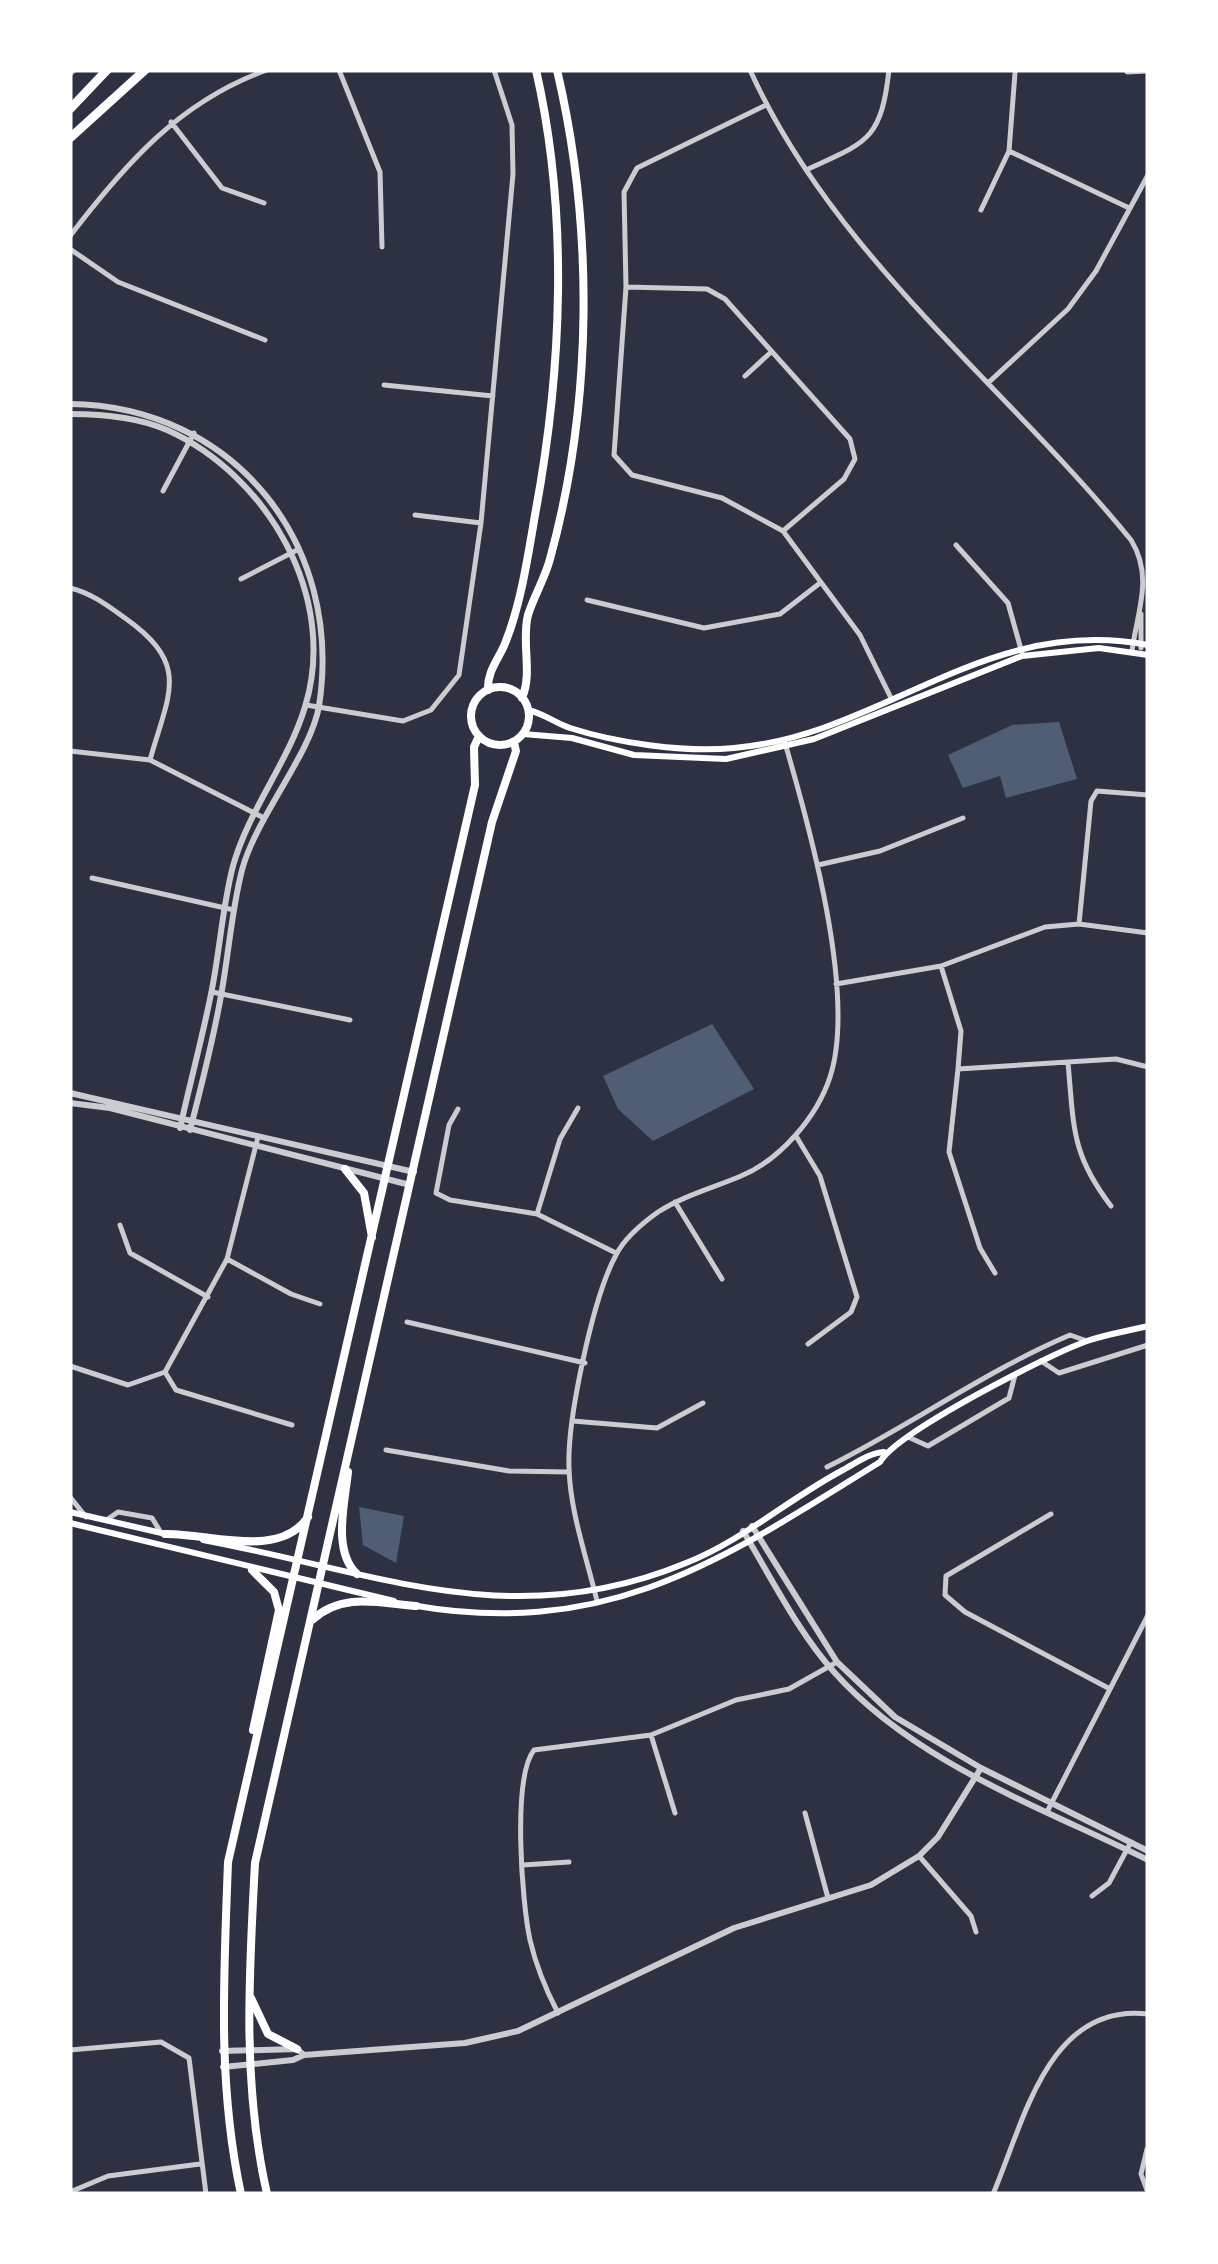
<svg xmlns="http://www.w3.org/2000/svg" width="1218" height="2264" font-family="'DejaVu Sans',sans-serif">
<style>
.water{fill:#4f5d75}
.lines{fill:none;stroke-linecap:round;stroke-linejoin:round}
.minor{stroke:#caccd0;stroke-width:5}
.tertiary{stroke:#caccd0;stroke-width:6}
.secondary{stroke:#fff;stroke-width:6}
.primary{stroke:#fff;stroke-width:8}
.motorway{stroke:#fff;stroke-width:9}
.rail{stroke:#abadb3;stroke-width:2.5}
</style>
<rect width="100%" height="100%" fill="#2d3142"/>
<!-- water -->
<path class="water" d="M 1059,722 L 1077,779 L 1006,798 L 1000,776 L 963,788 L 948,755 L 1012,725 Z
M 712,1024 L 754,1089 L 653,1141 L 618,1109 L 603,1076 Z
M 359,1507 L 404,1516 L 396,1563 L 363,1545 Z"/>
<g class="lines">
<!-- minor -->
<path class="minor" d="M 339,70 L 380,172 L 382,247
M 750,70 C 834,256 1004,384 1131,540 C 1154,577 1137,612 1132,651
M 1127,72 L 1148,71
M 766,105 L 637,168 L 624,192 L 626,287 L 614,455 L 632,475 L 722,498 L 783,531 L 860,635 L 892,700
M 171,122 L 222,188 L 264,203
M 1009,151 L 1127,207
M 806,170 C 867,142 881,141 889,70
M 981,210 L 1009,151 L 1015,73
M 70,236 C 125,164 180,101 267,70
M 70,249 L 118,282 L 265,340
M 626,287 L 707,289 L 725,299 L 850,439 L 855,459 L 844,479 L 783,531
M 745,376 L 770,353
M 988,383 L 1068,309 L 1096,271 L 1148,175
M 384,385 L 493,396
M 163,491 L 194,433
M 415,515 L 481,523
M 956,545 L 1008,603 L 1022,653
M 241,579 L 299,549
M 70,588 C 91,593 107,605 125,618 C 191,665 169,692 150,760
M 587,600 L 704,628 L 780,614 L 820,583
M 1141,648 L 1141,614
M 306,705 L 403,721 L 431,710 L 459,675 L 481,523 L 513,174 L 512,125 L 494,70
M 70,751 L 150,760 L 264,818
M 818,865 L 880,851 L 963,818
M 92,878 L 234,910
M 1079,924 L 1091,801 L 1097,791 L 1148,795
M 941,966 L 961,1031 L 958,1069 L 1116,1059 L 1148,1067
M 836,984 L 941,966 L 1045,927 L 1079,924 L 1148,933
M 212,992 L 350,1020
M 1068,1063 C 1074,1127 1071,1154 1111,1206
M 958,1069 L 949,1152 L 980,1248 L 995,1273
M 458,1109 L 449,1125 L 436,1193 L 450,1200 L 537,1214 L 616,1253
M 796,1136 L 820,1176 L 857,1297 L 851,1312 L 808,1344
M 675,1202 L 722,1279
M 537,1214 L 560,1139 L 578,1108
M 120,1225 L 130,1253 L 208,1297
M 227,1259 L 291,1294 L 320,1304
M 407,1322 L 585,1363
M 1041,1361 L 1059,1373 L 1148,1345
M 70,1366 L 128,1385 L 165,1372 L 227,1259 L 258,1137
M 165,1372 L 176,1390 L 292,1425
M 573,1421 L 657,1428 L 703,1403
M 908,1437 L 928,1446 L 1009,1398 L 1015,1375
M 386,1450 L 509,1471 L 569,1472
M 827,1467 C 910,1426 985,1371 1070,1335 L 1087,1341
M 70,1497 L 86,1517
M 1051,1514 L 946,1576 L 945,1595 L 965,1612 L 1110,1689
M 108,1519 L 118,1512 L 152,1518 L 160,1531
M 597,1601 C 587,1559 570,1511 569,1468 C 567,1420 593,1297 616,1255 C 624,1239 644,1222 658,1212 C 685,1195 713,1188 741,1176 C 780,1160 817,1117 830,1077 C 857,995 809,825 785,743
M 651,1735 L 675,1813
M 1048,1810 L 1148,1615
M 805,1813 L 828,1898
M 919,1856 L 971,1916 L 976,1932
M 523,1865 L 569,1862
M 1092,1896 L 1109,1883 L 1131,1842
M 558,2013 C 546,1990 536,1966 530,1940 C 522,1903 512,1778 534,1750 L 651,1735 L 736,1700 L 789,1689 L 837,1662
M 70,2050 L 161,2042 L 189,2058 L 206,2194
M 1147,2149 L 1141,2174 L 1148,2193
M 70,2192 L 108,2176 L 200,2164
M 993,2194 C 1024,2122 1048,2002 1148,2014"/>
<!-- tertiary -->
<path class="tertiary" d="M 70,404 C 234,406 344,544 319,706 C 311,754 256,817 242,870 C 232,909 229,950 222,990 C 214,1037 202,1084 190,1130
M 70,414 C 102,414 137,417 167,430 C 267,475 339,597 305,707 C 288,763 249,809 233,866 C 222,908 220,951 211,994 C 202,1039 190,1083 180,1128
M 70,1093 L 414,1172
M 70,1103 L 110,1108 L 410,1185
M 752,1526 L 837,1662 L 895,1717 L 981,1768 L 1148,1851
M 743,1531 C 771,1577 798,1632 834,1672 C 915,1763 1041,1807 1148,1860
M 222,2051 L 297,2049 L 304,2055
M 223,2067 L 293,2060 L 304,2055 L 465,2043 L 518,2031 L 734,1928 L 871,1885 L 919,1856 L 938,1837 L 981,1768"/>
<!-- secondary -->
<path class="secondary" d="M 528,710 C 543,713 555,723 570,728 C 617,743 685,753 734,748 C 884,735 985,614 1148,645
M 523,734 L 572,738 L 634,755 L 726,759 L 814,739 L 1022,656 L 1099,648 L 1148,655
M 70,1512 L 166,1534
M 70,1523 L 394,1601
M 203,1540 C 375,1572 513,1635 686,1563 C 742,1541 790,1498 843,1470 C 856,1463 869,1453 884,1452
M 411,1605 C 608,1640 722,1560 880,1462 C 897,1432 1050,1354 1087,1341 C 1107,1334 1128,1331 1148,1326"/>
<!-- primary -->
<path class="primary" d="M471 716a29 29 0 1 1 58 0a29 29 0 1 1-58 0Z
M 488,690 C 487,670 500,658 506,641 C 521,603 528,556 535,515 C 562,371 569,214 536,70
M 522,698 C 533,673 521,642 528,615 C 534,596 545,578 550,559 C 593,403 594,227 557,70
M 345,1169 L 364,1193 L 372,1237
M 348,1472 C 345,1502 332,1551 357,1574
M 165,1534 C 210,1533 279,1560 308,1517
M 252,1570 L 274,1592 L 279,1610 L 253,1730
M 312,1620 C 342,1592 379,1603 416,1606
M 251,1998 L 268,2034 L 297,2049
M 241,2194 C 217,2083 224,1975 228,1862 L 475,785 L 474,747 L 479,736
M 267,2194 C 242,2084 249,1975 255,1863 L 492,822 L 516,751 L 514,742"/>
<!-- motorway -->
<path class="motorway" d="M 70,109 L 107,70
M 70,138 L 145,70"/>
<!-- rail -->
<path class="rail" d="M 70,76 L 76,70"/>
</g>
<!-- border -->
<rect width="1218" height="2264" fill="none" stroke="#ffffff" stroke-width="145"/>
</svg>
